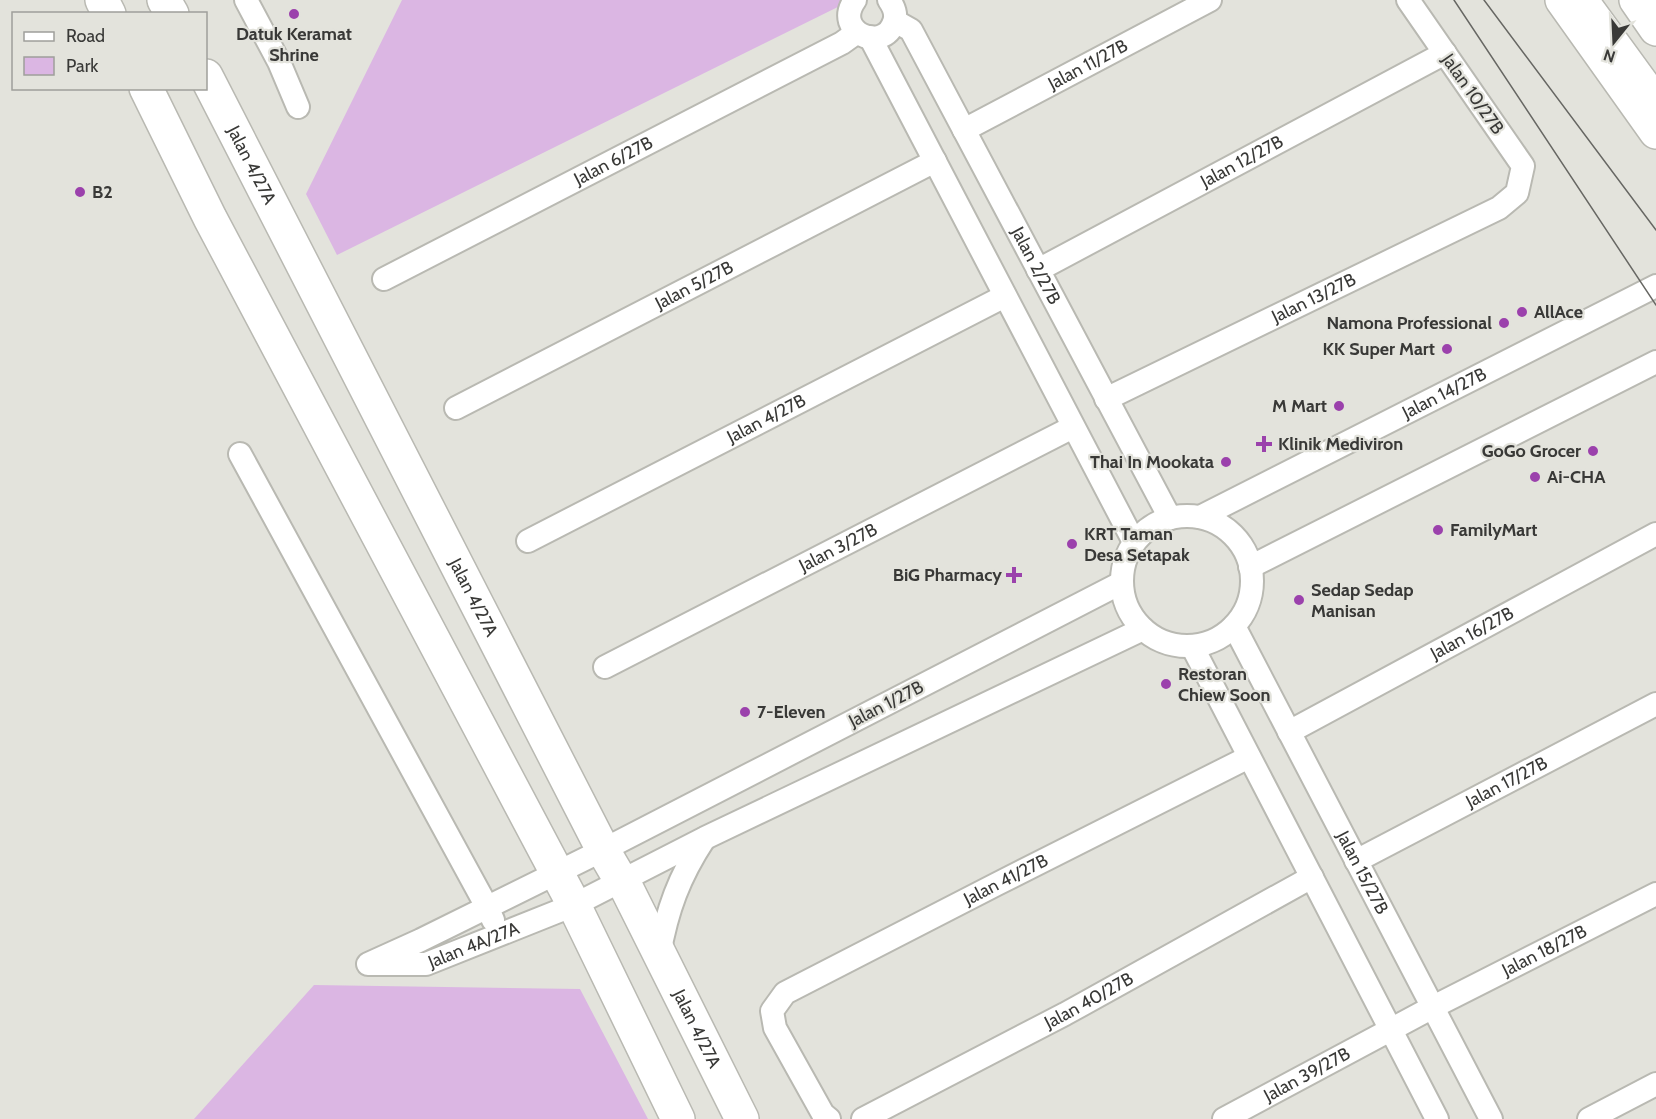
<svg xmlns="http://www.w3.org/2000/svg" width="1656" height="1119" font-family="Cabin,sans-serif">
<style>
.green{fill:#dbb6e3}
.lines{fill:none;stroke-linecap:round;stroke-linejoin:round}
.street-casing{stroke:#b9b9b2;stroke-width:26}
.secondary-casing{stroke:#b9b9b2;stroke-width:36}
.highway-casing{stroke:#b9b9b2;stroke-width:36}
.street{stroke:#fff;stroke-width:22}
.secondary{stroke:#fff;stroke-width:33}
.highway{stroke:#fff;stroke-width:33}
.tram{stroke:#676763;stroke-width:1.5}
.poi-dot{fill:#9b41ac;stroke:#e3e3dc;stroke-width:2}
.labels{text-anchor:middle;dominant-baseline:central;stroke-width:4.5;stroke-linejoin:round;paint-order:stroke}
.poi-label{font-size:18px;font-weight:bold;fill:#393937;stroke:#e3e3dc;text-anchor:start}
.street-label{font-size:18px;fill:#393937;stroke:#e3e3dc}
</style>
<rect width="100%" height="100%" fill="#e3e3dc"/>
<!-- green -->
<path class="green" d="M 402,0 L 852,0 L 337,255 L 306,194 Z
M 314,985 L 580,989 L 648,1119 L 194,1119 Z"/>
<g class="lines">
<!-- street casing -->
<g class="street-casing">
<g id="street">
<path d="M 246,0 L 279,62 L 298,107"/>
<path d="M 855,0 C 832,32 884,54 894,22 C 897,14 894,7 889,0"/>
<path id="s1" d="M 895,21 L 911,30 L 1170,518"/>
<path d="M 870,37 L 1134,542"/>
<path id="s2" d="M 964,130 L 1210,0"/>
<path id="s3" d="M 1038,270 L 1445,53"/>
<path id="s4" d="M 384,279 L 842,43 L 856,33"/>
<path id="s5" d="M 1106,399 L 1499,208 L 1517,193 L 1523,166 L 1408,0"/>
<path id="s6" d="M 456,408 L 935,161"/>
<path d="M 240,454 L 487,907 L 493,920"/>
<circle cx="1187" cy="581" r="65"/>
<path id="s7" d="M 1200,517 L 1656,286"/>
<path id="s8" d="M 528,541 L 1005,296"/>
<path d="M 1250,567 L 1656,362"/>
<path id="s9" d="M 1119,584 L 603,850 L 421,940 L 368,964 L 426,964 L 574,905 L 705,838 L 1143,629"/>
<path id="s10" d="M 1234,626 L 1491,1119"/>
<path d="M 1192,646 L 1437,1119"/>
<path id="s11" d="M 605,667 L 1073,427"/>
<path id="s12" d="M 1289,732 L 1656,534"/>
<path id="s13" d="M 1356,861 L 1656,704"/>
<path d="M 659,955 C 667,910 679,877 704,839"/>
<path id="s14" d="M 829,1119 L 823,1114 L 775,1028 L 772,1011 L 785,993 L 997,884 L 1249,757"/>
<path id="s15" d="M 863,1119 L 1065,1014 L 1312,877"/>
<path id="s16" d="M 1224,1119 L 1433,1007 L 1656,894"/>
<path d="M 1589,1119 L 1656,1084"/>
</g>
</g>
<!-- secondary casing -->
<g class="secondary-casing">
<g id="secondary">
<path d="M 102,0 L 109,14"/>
<path d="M 164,0 L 172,14"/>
<path d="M 1562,0 L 1656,132"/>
<path id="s17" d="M 206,76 L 603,850 L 617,874 L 622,879 L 742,1119"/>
<path d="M 146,88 L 210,218 L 574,905 L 678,1119"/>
</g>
</g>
<!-- highway casing -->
<g class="highway-casing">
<path id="highway" d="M 1581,0 L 1656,103
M 1636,0 L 1656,29"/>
</g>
<!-- street -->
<use href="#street" class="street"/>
<!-- secondary -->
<use href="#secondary" class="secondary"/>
<!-- highway -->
<use href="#highway" class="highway"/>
<!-- tram -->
<path class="tram" d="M 1454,0 L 1656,305
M 1484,0 L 1656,230"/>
</g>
<!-- markers -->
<g class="poi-dot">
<circle cx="294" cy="14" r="6"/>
<circle cx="80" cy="192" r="6"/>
<circle cx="1522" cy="312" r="6"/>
<circle cx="1504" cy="323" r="6"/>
<circle cx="1447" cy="349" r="6"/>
<circle cx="1339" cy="406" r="6"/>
<path d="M1261 435h6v6h6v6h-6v6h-6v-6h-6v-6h6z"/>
<circle cx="1593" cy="451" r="6"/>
<circle cx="1226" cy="462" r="6"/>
<circle cx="1535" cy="477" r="6"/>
<circle cx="1438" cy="530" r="6"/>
<circle cx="1072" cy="544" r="6"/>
<path d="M1011 566h6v6h6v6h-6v6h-6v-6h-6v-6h6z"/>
<circle cx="1299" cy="600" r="6"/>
<circle cx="1166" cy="684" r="6"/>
<circle cx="745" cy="712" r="6"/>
</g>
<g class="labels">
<!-- poi labels -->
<g class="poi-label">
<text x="294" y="34" text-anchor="middle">Datuk Keramat<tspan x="294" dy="21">Shrine</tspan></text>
<text x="92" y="192">B2</text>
<text x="1534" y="312">AllAce</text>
<text x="1492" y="323" text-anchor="end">Namona Professional</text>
<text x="1435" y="349" text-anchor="end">KK Super Mart</text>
<text x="1327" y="406" text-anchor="end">M Mart</text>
<text x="1278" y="444">Klinik Mediviron</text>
<text x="1581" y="451" text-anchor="end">GoGo Grocer</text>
<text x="1214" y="462" text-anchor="end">Thai In Mookata</text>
<text x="1547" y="477">Ai-CHA</text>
<text x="1450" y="530">FamilyMart</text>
<text x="1084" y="534">KRT Taman<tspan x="1084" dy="21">Desa Setapak</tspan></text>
<text x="1002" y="575" text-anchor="end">BiG Pharmacy</text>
<text x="1311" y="590">Sedap Sedap<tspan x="1311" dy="21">Manisan</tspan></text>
<text x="1178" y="674">Restoran<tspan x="1178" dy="21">Chiew Soon</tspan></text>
<text x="757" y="712">7-Eleven</text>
</g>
<!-- street labels -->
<g class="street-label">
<text stroke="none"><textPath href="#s2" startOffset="140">Jalan 11/27B</textPath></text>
<text transform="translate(1473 94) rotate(55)">Jalan 10/27B</text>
<text stroke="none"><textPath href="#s4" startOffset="258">Jalan 6/27B</textPath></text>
<text stroke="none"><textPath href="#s3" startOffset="231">Jalan 12/27B</textPath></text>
<text stroke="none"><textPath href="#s17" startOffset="100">Jalan 4/27A</textPath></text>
<text stroke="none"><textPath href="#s1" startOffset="285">Jalan 2/27B</textPath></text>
<text stroke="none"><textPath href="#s6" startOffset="268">Jalan 5/27B</textPath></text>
<text stroke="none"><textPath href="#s5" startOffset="231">Jalan 13/27B</textPath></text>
<text stroke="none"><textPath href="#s7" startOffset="274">Jalan 14/27B</textPath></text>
<text stroke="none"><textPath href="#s8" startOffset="268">Jalan 4/27B</textPath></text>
<text stroke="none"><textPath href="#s11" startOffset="262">Jalan 3/27B</textPath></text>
<text stroke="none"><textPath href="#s17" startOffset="586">Jalan 4/27A</textPath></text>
<text stroke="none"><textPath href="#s12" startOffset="208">Jalan 16/27B</textPath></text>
<text transform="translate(886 704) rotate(-27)">Jalan 1/27B</text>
<text stroke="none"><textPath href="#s13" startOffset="170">Jalan 17/27B</textPath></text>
<text stroke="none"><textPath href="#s10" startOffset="278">Jalan 15/27B</textPath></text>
<text stroke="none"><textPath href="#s14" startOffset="394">Jalan 41/27B</textPath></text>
<text stroke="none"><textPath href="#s9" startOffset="951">Jalan 4A/27A</textPath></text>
<text stroke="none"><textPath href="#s16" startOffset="362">Jalan 18/27B</textPath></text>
<text stroke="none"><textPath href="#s15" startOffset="255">Jalan 40/27B</textPath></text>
<text stroke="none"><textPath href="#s17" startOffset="1072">Jalan 4/27A</textPath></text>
<text stroke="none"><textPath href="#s16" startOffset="94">Jalan 39/27B</textPath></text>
</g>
</g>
<!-- legend -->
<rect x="12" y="12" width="195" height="78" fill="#e3e3dc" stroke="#9f9f9a" stroke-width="1.5"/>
<rect x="24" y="32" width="30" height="9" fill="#ffffff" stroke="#9f9f9a" stroke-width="1.5"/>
<text x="66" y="42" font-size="18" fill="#393937">Road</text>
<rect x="24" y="57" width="30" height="18" fill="#dbb6e3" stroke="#9f9f9a" stroke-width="1.5"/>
<text x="66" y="72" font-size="18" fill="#393937">Park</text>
<!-- north arrow -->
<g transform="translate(1614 42) rotate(198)" stroke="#e3e3dc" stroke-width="4.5" paint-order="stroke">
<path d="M0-4.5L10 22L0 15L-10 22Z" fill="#393937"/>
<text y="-9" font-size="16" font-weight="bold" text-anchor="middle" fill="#393937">N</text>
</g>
</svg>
